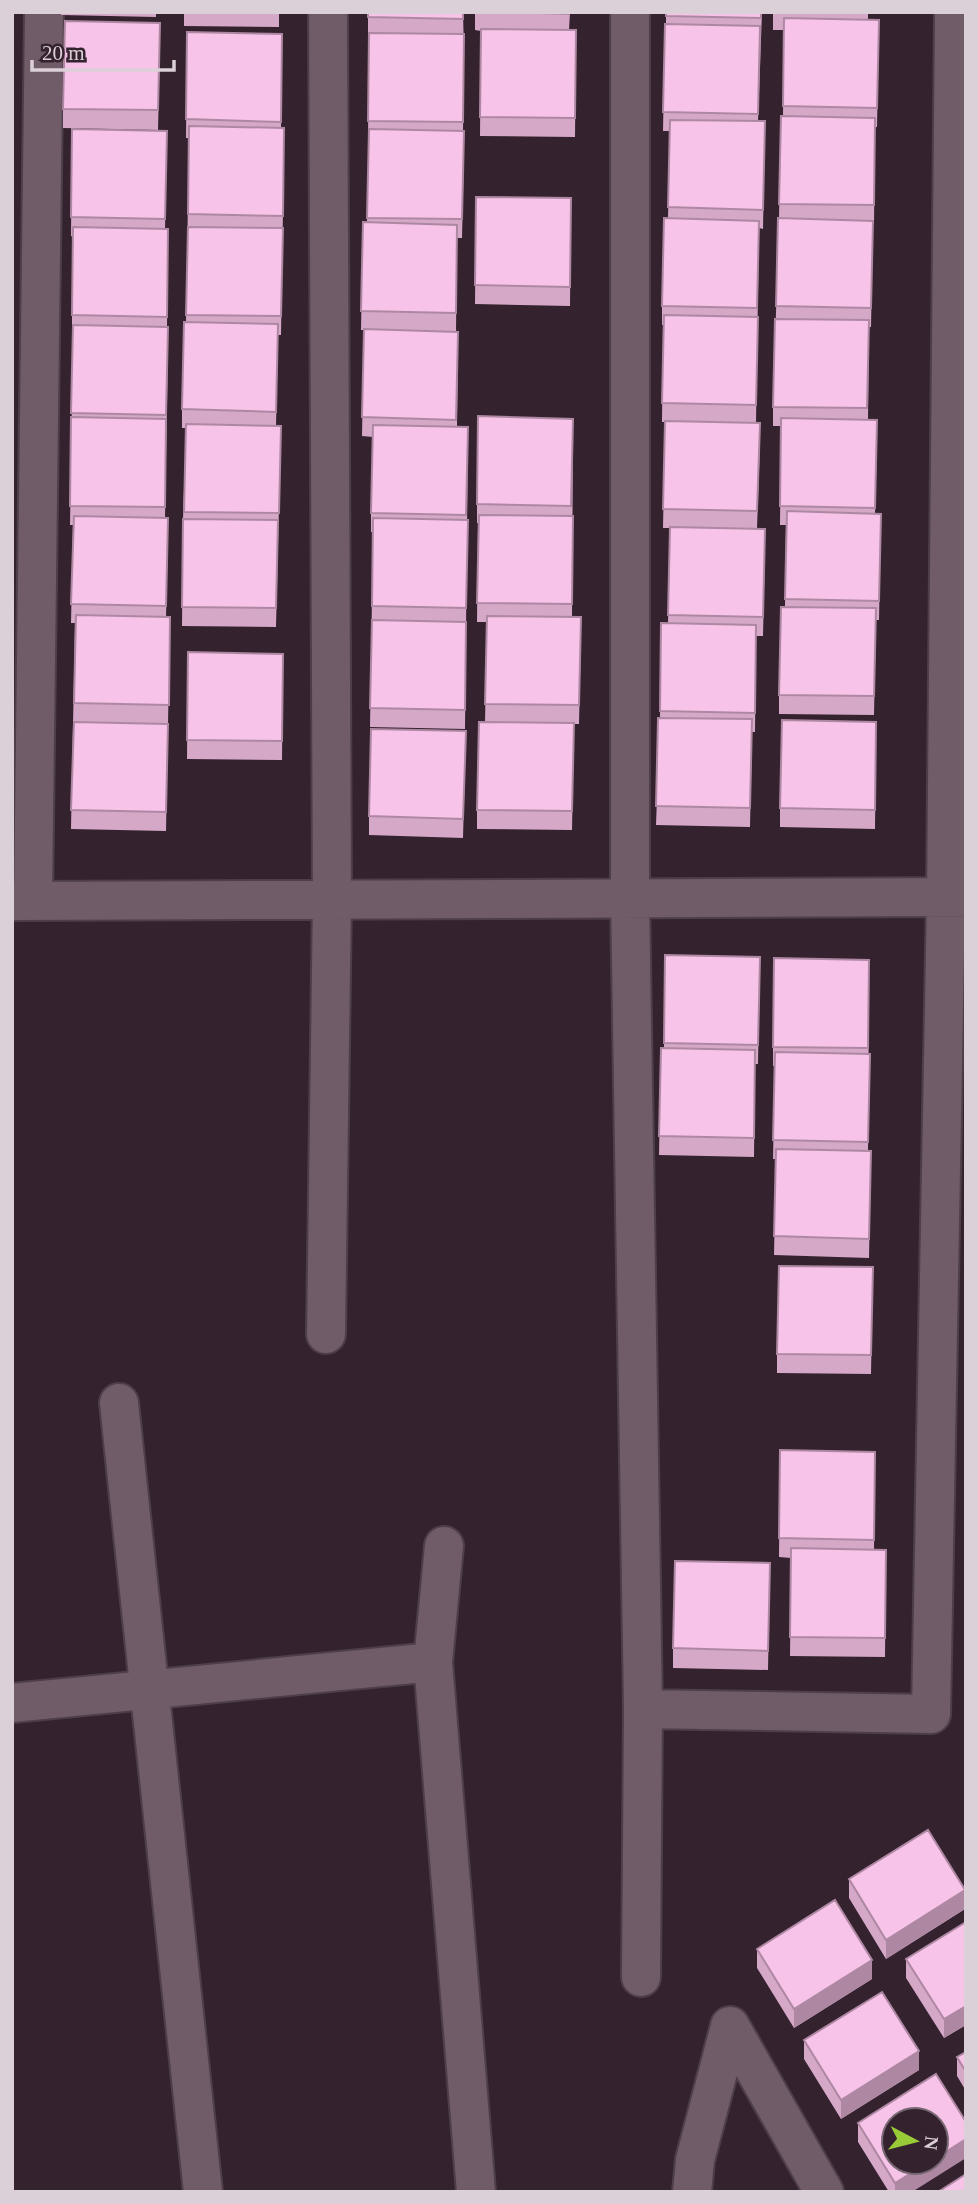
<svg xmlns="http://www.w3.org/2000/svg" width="978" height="2204" font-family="'Times New Roman',serif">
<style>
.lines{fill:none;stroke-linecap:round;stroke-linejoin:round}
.minor-casing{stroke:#4d3e49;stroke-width:42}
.minor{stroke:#705b69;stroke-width:38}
.wall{fill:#d5a8c8}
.shaded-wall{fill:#ae88a3}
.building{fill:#f8c3e9;stroke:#ae88a3;stroke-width:2}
</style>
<rect width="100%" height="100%" fill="#34222f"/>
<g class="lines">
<!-- minor casing -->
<g class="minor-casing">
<path id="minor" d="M 630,12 L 630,898 L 643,1709 L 641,1977
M 12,901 L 966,897
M 33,901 L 44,12
M 326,1334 L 332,899 L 328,12
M 119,1403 L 203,2192
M 444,1546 L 433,1662 L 476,2192
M 12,1703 L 433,1662
M 643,1709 L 931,1714 L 946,897 L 954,12
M 730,2026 L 824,2192
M 692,2192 L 695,2160 L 730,2026"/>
</g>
<!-- minor -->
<use href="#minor" class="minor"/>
</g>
<!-- wall -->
<path class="wall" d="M 61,12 L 156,12 L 156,17 L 61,15 Z
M 184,12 L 279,12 L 279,27 L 184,26 Z
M 368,12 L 463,12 L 464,53 L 463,131 L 464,150 L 462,238 L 457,238 L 456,332 L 458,351 L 457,426 L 468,427 L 465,729 L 370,727 L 373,532 L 371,532 L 371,513 L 373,437 L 362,436 L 364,330 L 361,330 L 363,222 L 367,222 L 369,140 L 368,140 L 369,36 L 368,36 Z
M 475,12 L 570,12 L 569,30 L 576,30 L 575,137 L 480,136 L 481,31 L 475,30 Z
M 762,12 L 758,121 L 765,121 L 763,229 L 759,228 L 756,423 L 760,442 L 757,529 L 765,548 L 763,636 L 756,636 L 755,732 L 752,732 L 750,827 L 656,825 L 660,718 L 661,623 L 668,623 L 670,528 L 663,528 L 665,422 L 662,422 L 663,325 L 662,325 L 662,306 L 668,218 L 670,131 L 663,131 L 665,24 L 666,24 L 666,16 Z
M 773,12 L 868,12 L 868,20 L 879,20 L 877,127 L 875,127 L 874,224 L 873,224 L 871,327 L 869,327 L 868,419 L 877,439 L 875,514 L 881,514 L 879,620 L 876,620 L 874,715 L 779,714 L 779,695 L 785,607 L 786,525 L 780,525 L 781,426 L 773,426 L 773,407 L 779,218 L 781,116 L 783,116 L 784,30 L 773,30 Z
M 187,32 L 282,34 L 281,127 L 284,147 L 281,335 L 278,335 L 276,426 L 281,426 L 276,627 L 182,626 L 183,519 L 186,428 L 182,428 L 182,409 L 186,322 L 189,138 L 186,138 Z
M 160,42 L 158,130 L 63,128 L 63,109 Z
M 72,129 L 167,131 L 165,229 L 168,229 L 167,327 L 168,346 L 165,518 L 168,537 L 166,617 L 170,617 L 166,831 L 71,829 L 75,623 L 71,623 L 73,525 L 70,525 L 73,334 L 72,334 L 72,315 L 73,237 L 71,236 Z
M 476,197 L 571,198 L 570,306 L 475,304 Z
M 573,419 L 572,617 L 581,636 L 579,724 L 574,724 L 572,830 L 477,829 L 477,810 L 485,722 L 487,622 L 477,622 L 478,523 L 477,523 L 477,504 Z
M 188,652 L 283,654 L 282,760 L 187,759 Z
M 876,722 L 875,829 L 780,827 L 780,808 Z
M 466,731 L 463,838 L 369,835 L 369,816 Z
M 665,955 L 760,957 L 758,1064 L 755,1064 L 754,1157 L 659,1155 L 661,1048 L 664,1048 Z
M 869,960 L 868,1151 L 871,1151 L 869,1258 L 774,1255 L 776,1159 L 773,1159 L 775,1066 L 773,1066 L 773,1047 Z
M 873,1267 L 871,1374 L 777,1373 L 777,1354 Z
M 780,1450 L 875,1452 L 874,1550 L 886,1550 L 885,1657 L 790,1656 L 791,1558 L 779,1557 Z
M 770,1563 L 768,1670 L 673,1668 L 673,1648 Z
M 849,1879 L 965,1909 L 886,1959 L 849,1898 Z
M 966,1922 L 966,2025 L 944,2038 L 906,1978 L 906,1959 Z
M 757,1949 L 872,1979 L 794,2028 L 757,1968 Z
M 804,2040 L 919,2070 L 841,2119 L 804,2059 Z
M 966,2052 L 966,2091 L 957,2076 L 957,2057 Z
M 858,2123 L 912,2192 L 889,2192 L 858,2142 Z"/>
<!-- shaded-wall -->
<path class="shaded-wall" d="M 965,1890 L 965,1909 L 886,1959 L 886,1940 Z
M 872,1960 L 872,1979 L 794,2028 L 794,2009 Z
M 966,2006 L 966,2025 L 944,2038 L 944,2019 Z
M 919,2051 L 919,2070 L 841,2119 L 841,2100 Z
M 966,2139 L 966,2158 L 912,2192 L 895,2192 L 895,2183 L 929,2162 L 936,2162 L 936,2158 Z"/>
<!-- building -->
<path class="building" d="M 368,12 L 463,12 L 463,19 L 368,17 Z
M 506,12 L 569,12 L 569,14 Z
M 666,12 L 761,12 L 761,18 L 666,16 Z
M 784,18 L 879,20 L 877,108 L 783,106 Z
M 65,21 L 160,23 L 158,110 L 63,109 Z
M 665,24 L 760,26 L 758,114 L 663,112 Z
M 481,29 L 576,30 L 575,118 L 480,117 Z
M 187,32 L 282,34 L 281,122 L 186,119 Z
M 369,33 L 464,34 L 463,122 L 368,121 Z
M 781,116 L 875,118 L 874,205 L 779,204 Z
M 670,120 L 765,121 L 763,210 L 668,207 Z
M 189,126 L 284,128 L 283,216 L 188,214 Z
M 72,129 L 167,131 L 165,219 L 71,217 Z
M 369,129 L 464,131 L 462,219 L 367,218 Z
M 476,197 L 571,198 L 570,287 L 475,285 Z
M 664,218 L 759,221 L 757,308 L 662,306 Z
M 778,218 L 873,221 L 871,308 L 776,306 Z
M 363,222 L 457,225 L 456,313 L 361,311 Z
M 73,227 L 168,229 L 167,317 L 72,315 Z
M 188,227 L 283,228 L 281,316 L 186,315 Z
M 664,315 L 758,317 L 756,405 L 662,403 Z
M 775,319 L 869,320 L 867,408 L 773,407 Z
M 184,322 L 278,324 L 276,412 L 182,409 Z
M 73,325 L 168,327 L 166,415 L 71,413 Z
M 364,329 L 458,332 L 456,420 L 362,417 Z
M 478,416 L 573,419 L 571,506 L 477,504 Z
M 71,417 L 166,419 L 165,507 L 70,506 Z
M 781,418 L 877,420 L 875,508 L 780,506 Z
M 665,421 L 760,423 L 757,511 L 663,509 Z
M 186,424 L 281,426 L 279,513 L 184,512 Z
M 373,425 L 468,427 L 466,515 L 371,513 Z
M 787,511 L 881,514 L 879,601 L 785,599 Z
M 479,515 L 573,516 L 572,604 L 477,603 Z
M 74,516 L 168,518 L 166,606 L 71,604 Z
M 373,518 L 468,520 L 466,608 L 372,606 Z
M 183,519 L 278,520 L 276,608 L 182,607 Z
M 670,527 L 765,529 L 763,617 L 668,615 Z
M 781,607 L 876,608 L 874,696 L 779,695 Z
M 76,615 L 170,617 L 169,705 L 74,703 Z
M 487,616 L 581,617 L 579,705 L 485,704 Z
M 372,620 L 466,622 L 465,710 L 370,708 Z
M 661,623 L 756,625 L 755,713 L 660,711 Z
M 188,652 L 283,654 L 282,741 L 187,740 Z
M 658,718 L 752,719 L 750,808 L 656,806 Z
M 782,720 L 876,722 L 875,810 L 780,808 Z
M 74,722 L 168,724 L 166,812 L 71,810 Z
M 479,722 L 574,723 L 572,811 L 477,810 Z
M 371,729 L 466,731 L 463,819 L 369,816 Z
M 665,955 L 760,957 L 758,1045 L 664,1043 Z
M 774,958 L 869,960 L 868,1048 L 773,1047 Z
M 661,1048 L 755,1050 L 754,1138 L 659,1136 Z
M 775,1052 L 870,1054 L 868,1142 L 773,1140 Z
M 776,1149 L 871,1151 L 869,1239 L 774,1236 Z
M 779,1266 L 873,1267 L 871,1355 L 777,1354 Z
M 780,1450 L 875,1452 L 874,1540 L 779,1538 Z
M 791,1548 L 886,1550 L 885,1638 L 790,1637 Z
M 675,1561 L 770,1563 L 768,1651 L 673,1648 Z
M 928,1830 L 965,1890 L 886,1940 L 849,1879 Z
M 835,1900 L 872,1960 L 794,2009 L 757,1949 Z
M 966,1922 L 966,2006 L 944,2019 L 906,1959 Z
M 882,1992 L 919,2051 L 841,2100 L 804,2040 Z
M 966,2052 L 966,2072 L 957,2057 Z
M 936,2074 L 966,2122 L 966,2139 L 936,2158 L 936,2120 L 894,2120 L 894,2162 L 929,2162 L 895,2183 L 858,2123 Z
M 966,2174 L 966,2192 L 938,2192 Z"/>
<!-- border -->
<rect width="978" height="2204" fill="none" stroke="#dcd0d8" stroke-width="28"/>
<!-- north arrow -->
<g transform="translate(915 2141) rotate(97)"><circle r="33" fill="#34222f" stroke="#776873" stroke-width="2"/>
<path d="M0-5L12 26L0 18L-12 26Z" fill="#98cb37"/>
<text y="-10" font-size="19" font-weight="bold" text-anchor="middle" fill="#dcd0d8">N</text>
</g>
<!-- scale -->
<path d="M32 60v10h142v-10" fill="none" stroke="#dcd0d8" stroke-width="3.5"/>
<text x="42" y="60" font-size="21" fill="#dcd0d8" stroke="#34222f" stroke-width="5" paint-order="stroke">20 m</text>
</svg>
